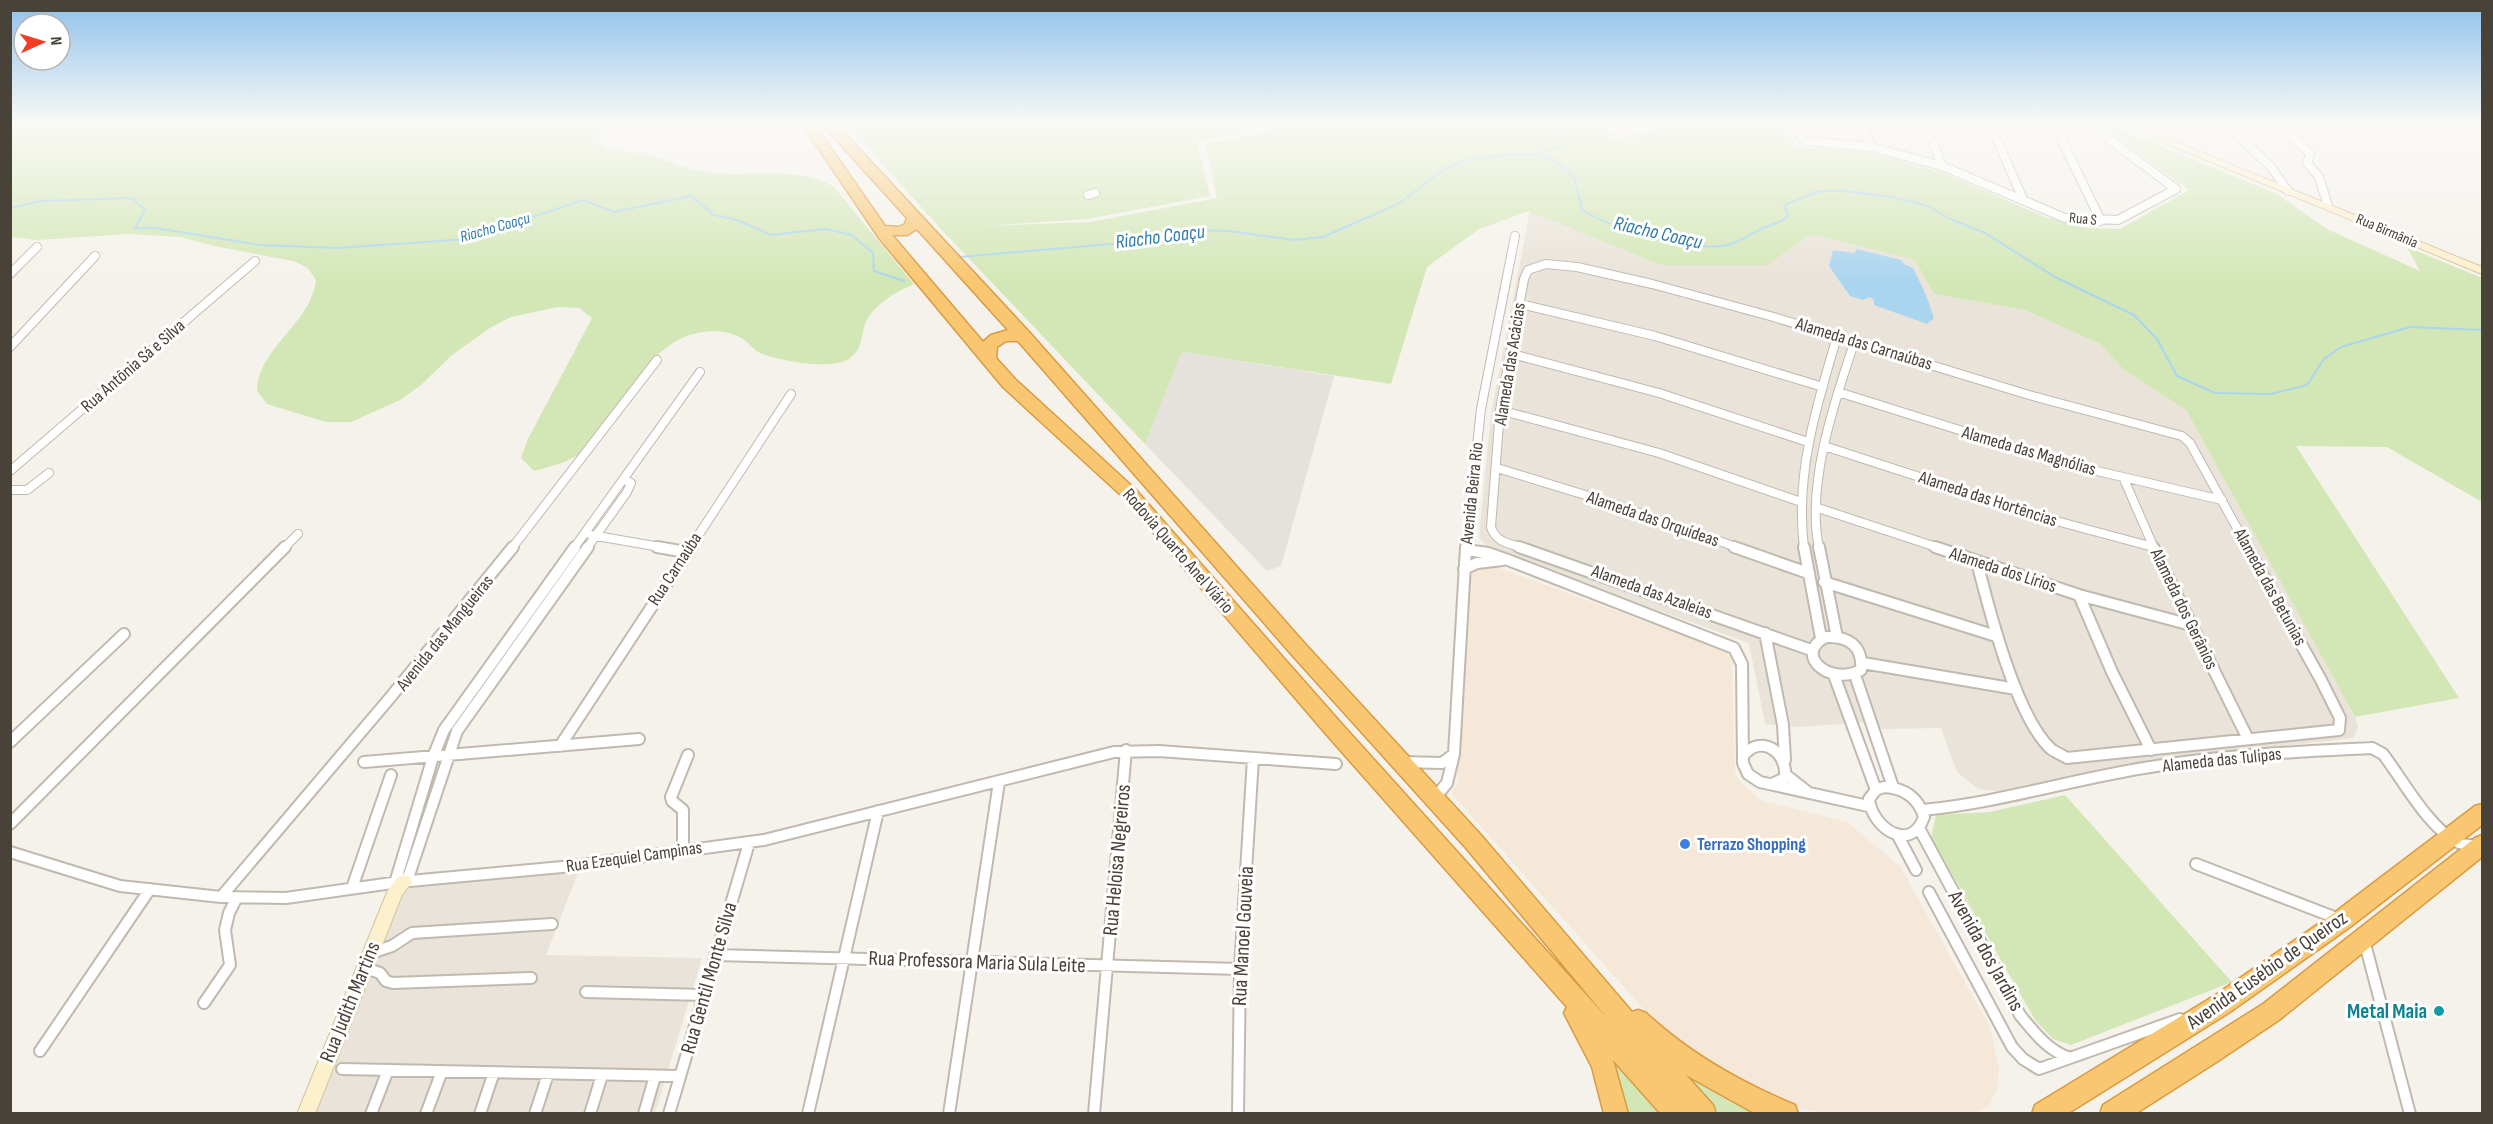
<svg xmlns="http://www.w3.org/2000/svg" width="2493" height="1124" font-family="'Sofia Sans Condensed',sans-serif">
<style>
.residential{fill:#e9e3d9}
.commercial{fill:#f5e8d8}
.industrial{fill:#e5e1dc}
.green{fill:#d3e7b6}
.water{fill:#aad5ef}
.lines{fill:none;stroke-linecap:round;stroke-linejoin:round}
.stream{stroke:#aad5ef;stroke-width:2}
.street-far1-casing{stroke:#c0b9ae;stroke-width:10}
.street-casing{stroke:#c0b9ae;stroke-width:14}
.secondary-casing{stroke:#d3c39c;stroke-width:2}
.highway-casing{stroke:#d99b41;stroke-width:3}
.street-far1{stroke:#fff;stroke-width:8}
.street{stroke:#fff;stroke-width:10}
.secondary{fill:#fdf0cd;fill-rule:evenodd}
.highway{fill:#f9c772;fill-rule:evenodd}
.shop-dot{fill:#3f7fe0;stroke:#fff;stroke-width:2}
.culture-dot{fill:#0f9aa8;stroke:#fff;stroke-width:2}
.labels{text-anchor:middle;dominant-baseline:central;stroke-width:6;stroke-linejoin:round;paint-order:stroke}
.far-street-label{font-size:15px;fill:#494239;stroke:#fff}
.far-water-label{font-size:16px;font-style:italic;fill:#327cab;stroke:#fff}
.street-label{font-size:18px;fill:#494239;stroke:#fff}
.shop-label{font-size:18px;font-weight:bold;fill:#366cbe;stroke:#fff;text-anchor:start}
.water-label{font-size:20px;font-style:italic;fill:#327cab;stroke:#fff}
.near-street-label{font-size:21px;fill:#494239;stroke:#fff}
.near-culture-label{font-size:21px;font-weight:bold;fill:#0d838f;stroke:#fff;text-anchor:end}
</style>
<rect width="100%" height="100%" fill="#f5f2eb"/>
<!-- residential -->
<path class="residential" d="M 1530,211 L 1768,265 L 1807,237 L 1814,235 L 1915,260 L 1934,294 L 2025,310 L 2100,344 L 2124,370 L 2186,410 L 2355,717 L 2358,728 L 2353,738 L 2127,764 L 2006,792 L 1978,789 L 1957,772 L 1941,728 L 1882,729 L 1871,722 L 1798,727 L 1765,724 L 1749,643 L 1489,549 L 1479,538 L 1491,414 Z
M 580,868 L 546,955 L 702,958 L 655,1113 L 314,1114 L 405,882 Z"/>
<!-- commercial -->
<path class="commercial" d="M 1480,561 L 1726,651 L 1732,659 L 1735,773 L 1741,783 L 1763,801 L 1847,822 L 1900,866 L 1990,1027 L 1999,1069 L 1997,1089 L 1989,1106 L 1973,1114 L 1822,1113 L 1798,1108 L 1745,1087 L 1664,1032 L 1451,793 L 1459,781 L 1456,772 L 1471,565 Z"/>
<!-- industrial -->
<path class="industrial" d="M 1182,352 L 1334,376 L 1281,566 L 1267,571 L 1145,444 Z"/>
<!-- green -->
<path class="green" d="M 11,124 L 598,124 L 598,141 C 612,155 626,150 644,154 C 667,160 687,170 711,173 C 752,177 796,166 833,186 L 914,284 C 898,291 881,300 870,315 C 858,330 867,351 845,361 C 827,369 778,361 760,353 C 754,350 749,343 743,339 C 725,328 701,330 682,338 C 640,356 618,420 584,450 C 570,463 551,466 534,471 L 521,458 L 528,439 L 592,318 L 579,308 L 558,307 L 511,317 L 490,328 L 452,355 L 421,385 L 400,400 L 351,422 L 326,422 L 267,404 L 257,391 C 259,346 311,324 316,280 L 308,268 L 293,261 L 214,246 L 181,237 L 128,234 L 38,240 L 11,237 Z
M 847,124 L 1270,124 L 1272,127 L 1197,142 L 1210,196 L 1087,219 L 985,226 L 1090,222 L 1217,198 L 1206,144 L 1277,129 L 1277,124 L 1594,124 L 1618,141 L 1684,124 L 1786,128 L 1797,147 L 1870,152 L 1944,173 L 2045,217 L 2090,228 L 2120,229 L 2189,190 L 2097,124 L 2107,124 L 2277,194 L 2327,229 L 2420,271 L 2407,247 L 2482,278 L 2482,502 L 2387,447 L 2296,446 L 2459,698 L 2355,717 L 2186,410 L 2124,370 L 2100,344 L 2025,310 L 1934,294 L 1915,260 L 1814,235 L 1806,237 L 1768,265 L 1661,265 L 1529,211 L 1479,229 L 1427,267 L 1391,384 L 1182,352 L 1145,444 L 940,228 Z
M 2065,795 L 2232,982 L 2071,1045 L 2053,1039 L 2035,1020 L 1931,837 L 1936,815 L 1990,812 Z
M 1612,1056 L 1661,1113 L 1625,1113 Z
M 1673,1063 L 1764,1113 L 1719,1113 Z"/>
<!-- water -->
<path class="water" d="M 1857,249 L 1901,260 L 1904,264 L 1913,268 L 1926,295 L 1934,318 L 1927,324 L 1874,305 L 1874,300 L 1870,297 L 1863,300 L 1850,296 L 1829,266 L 1833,250 L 1854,253 Z"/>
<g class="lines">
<!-- stream -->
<path class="stream" d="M 1542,155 L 1540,153 L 1564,146 L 1555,124
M 10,208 L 41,201 L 132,198 L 145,210 L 135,228 L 155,228 L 260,245 L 338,248 L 468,239 L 583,200 L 614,212 L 691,196 L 714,215 L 737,220 L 771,235 L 825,229 L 852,235 L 873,253 L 874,271 L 904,281
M 960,257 L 1156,240 L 1187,230 L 1228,231 L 1295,240 L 1323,237 L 1398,204 L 1446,168 L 1467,160 L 1514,154 L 1542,155 L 1555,161 L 1574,177 L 1582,210 C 1611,228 1687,250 1721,246 C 1736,245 1746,236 1759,230 C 1769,224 1780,225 1788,216 L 1784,205 L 1820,191 L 1845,191 L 1892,197 L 1928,206 L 1950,219 L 1985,233 L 2055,277 L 2134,315 L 2157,339 L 2177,376 L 2215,393 L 2271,394 L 2307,385 L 2324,359 L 2341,347 L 2410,327 L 2482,330"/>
<!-- street-far1 casing -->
<g class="street-far1-casing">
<path id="street-far1" d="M 1603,124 L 1622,134 L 1661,124
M 1796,124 L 1800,136 L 1805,141 L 1871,147 L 1942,166 L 2065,218 L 2118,220 L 2176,189 L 2088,124
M 1863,124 L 1871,147
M 1926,124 L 1942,166
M 1990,124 L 2023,199
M 2054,124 L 2101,221
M 2226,124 L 2271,167 L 2288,191
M 2281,124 L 2310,154 L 2307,163 L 2319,177 L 2328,206
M 1088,195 L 1095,193
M 10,274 L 37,247
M 1520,304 L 1655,336 L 1823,387
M 10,347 L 95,256
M 1512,354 L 1659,393 L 1808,442
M 1838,392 L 2071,465 L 2222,500
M 1500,410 L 1659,453 L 1801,502
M 1824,446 L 2049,519 L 2153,547
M 1497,468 L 1608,502 L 1739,548
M 10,471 L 255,261
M 2123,477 L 2154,548
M 10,490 L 27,490 L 49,473
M 1818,508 L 1939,548
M 591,535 L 666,548
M 284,548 L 298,534
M 512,548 L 657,360
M 574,548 L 700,372
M 587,548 L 627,492 L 631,483 L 624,479
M 690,548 L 791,394
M 1466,548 L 1481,409 L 1515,236
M 1524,548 C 1510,544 1495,542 1491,527 L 1500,410 L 1524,279 L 1528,270 L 1546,264 L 1577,267 L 1652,284 L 1770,316 L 2029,395 L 2182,436 L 2190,443 L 2248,548
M 1804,548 C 1795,475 1816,407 1837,337
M 1819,548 C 1806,485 1834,403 1854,343"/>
</g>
<!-- street casing -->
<g class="street-casing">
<path id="street" d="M 657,547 L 686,552
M 1519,547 L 1811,650
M 1734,547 L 1808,573
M 1804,547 L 1821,638
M 1819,547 L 1837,637
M 1935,547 L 2079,595 L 2191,625
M 2153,547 L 2248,739
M 1466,550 L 1488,553 L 1508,560 L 1734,648 L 1742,664 L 1743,763 L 1748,774 L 1760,782 L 1868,806
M 1977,562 C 1989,609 2016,717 2051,749 C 2055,752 2062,755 2067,758 L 2339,730 L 2340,718 L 2321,680 L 2247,547
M 1464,569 L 1477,563 L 1503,560
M 1824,582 L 1996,636
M 2079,595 L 2112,672 L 2151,750
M 1765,633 L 1783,725 L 1785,760
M 1826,637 C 1850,636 1863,647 1861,670 C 1828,687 1793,653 1826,637 Z
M 1863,663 L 2016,689
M 1834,675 L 1876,790
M 1855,675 L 1893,787
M 10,742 L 124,634
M 560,746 L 691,547
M 1743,756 C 1761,733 1788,752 1785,778 L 1772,784
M 364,762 L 639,739
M 1402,762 L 1442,763 L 1454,754
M 1786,775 L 1809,793
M 1884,787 C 1904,788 1918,797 1924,817 C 1911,854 1872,828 1869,799 L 1876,790 Z
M 1434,799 L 1447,783 L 1454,754 L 1466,547
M 1923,810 C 1998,803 2069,780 2144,768 C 2219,755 2296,752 2372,748 L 2383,754 C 2403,780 2429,829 2459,843 C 2466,846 2475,845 2482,845
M 10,824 L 285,547
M 1920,830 L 2020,1015 C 2034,1032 2048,1051 2070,1058 L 2180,1019
M 1897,834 L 1916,870
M 683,850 L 683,810 L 672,801 L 671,797 L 688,755
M 10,852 L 120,886 L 221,897 L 286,898 L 399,882 L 573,866 L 764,840 L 1114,752 L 1159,751 L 1336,764
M 2196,864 L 2339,919
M 404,882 L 409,875 L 457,731 L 588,547
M 395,883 L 433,757 L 444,730 L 575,547
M 352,888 L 391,775
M 1929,892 L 2012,1047 L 2023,1059 L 2039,1069 L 2070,1058
M 221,897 L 389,699 L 513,547
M 2364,940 L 2410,1114
M 371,953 L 392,946 L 412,933 L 552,924
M 715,955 L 1240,969
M 365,968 L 380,973 L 386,981 L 393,983 L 531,978
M 586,992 L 704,995
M 204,1003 L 230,965 L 225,930 L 229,913 L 237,897
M 40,1051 L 150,889
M 342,1069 L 680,1076
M 371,1114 L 388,1070
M 426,1114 L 442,1071
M 480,1114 L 494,1072
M 535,1114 L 548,1074
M 590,1114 L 602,1075
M 644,1114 L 655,1076
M 669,1114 L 749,843
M 808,1114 L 878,811
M 949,1114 L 999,782
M 1094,1114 L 1126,750
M 1238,1114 L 1240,969 L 1253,758"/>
</g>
<!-- secondary casing -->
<g class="secondary-casing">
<path id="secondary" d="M 2119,124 L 2132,124 L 2482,267 L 2482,274 Z
M 404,875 L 410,877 L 412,882 L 402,895 L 315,1114 L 297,1114 L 388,890 L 398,877 Z"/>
</g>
<!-- highway casing -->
<g class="highway-casing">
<path id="highway" d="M 802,124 L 814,124 L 885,226 L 899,227 L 905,224 L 907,218 L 822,124 L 836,124 L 1030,333 L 1306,645 L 1480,834 L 1632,1012 L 1638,1010 L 1646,1013 C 1690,1054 1740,1082 1795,1105 L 1798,1114 L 1756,1114 L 1686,1075 L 1713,1105 L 1716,1114 L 1661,1114 L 1613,1060 L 1628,1114 L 1604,1114 L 1592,1067 L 1564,1013 L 1567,1007 L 1326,734 L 1123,497 L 1003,387 L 879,238 ZM 917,229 L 1008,330 L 991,335 L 983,342 L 892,235 L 907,235 ZM 1006,341 L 1018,341 L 1292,655 L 1466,848 L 1608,1019 L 1340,722 L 1135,489 L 1015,379 L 996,358 L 997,347 Z
M 2482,804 L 2482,825 L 2350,927 L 2230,1012 L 2067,1114 L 2032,1114 L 2035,1105 L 2214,996 L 2334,913 L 2475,806 Z
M 2482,835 L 2482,857 L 2279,1020 L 2218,1061 L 2135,1114 L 2100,1114 L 2103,1105 L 2263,1004 L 2475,838 Z"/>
</g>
<!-- street-far1 -->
<use href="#street-far1" class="street-far1"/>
<!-- street -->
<use href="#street" class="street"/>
<!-- secondary -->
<use href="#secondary" class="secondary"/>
<!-- highway -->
<use href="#highway" class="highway"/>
</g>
<!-- sky -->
<linearGradient id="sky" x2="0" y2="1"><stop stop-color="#8fc1eb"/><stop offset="0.44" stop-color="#faf9f6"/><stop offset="1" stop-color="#faf9f6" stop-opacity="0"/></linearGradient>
<rect width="2493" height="281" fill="url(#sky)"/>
<!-- markers -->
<circle class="shop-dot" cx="1685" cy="844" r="6"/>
<circle class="culture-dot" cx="2439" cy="1011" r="6"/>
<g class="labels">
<!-- far-street labels -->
<g class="far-street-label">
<text transform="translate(2083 219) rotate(5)">Rua S</text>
<text transform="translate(2387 231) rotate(23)">Rua Birmânia</text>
</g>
<!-- far-water labels -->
<g class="far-water-label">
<text transform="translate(495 228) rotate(-16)">Riacho Coaçu</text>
</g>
<!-- street labels -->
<g class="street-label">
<text transform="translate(1864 344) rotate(17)">Alameda das Carnaúbas</text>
<text transform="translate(1510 364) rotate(-81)">Alameda das Acácias</text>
<text transform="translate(133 366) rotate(-41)">Rua Antônia Sá e Silva</text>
<text transform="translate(2029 451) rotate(16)">Alameda das Magnólias</text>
<text transform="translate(1472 493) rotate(-84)">Avenida Beira Rio</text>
<text transform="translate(1988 499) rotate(18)">Alameda das Hortências</text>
<text transform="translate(1653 519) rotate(19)">Alameda das Orquídeas</text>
<text transform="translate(1178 551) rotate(49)">Rodovia Quarto Anel Viário</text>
<text transform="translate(675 569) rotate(-57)">Rua Carnaúba</text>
<text transform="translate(2003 570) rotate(18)">Alameda dos Lírios</text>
<text transform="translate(2270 587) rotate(61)">Alameda das Betunias</text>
<text transform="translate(1652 592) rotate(20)">Alameda das Azaleias</text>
<text transform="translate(2184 609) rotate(64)">Alameda dos Gerânios</text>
<text transform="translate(445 633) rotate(-51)">Avenida das Mangueiras</text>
<text transform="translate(2222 760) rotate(-6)">Alameda das Tulipas</text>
<text transform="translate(634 857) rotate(-8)">Rua Ezequiel Campinas</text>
</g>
<!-- shop labels -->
<g class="shop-label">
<text x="1697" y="844">Terrazo Shopping</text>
</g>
<!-- water labels -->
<g class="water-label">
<text transform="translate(1658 233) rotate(13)">Riacho Coaçu</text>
<text transform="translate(1160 237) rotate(-7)">Riacho Coaçu</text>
</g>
<!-- near-street labels -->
<g class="near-street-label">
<text transform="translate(1117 860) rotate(-85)">Rua Heloisa Negreiros</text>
<text transform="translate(1243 936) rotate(-87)">Rua Manoel Gouveia</text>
<text transform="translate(1986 951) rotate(61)">Avenida dos Jardins</text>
<text transform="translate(977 962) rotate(2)">Rua Professora Maria Sula Leite</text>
<text transform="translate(2267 970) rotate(-35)">Avenida Eusébio de Queiroz</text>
<text transform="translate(709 978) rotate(-74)">Rua Gentil Monte Silva</text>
<text transform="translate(350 1002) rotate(-68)">Rua Judith Martins</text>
</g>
<!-- near-culture labels -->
<g class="near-culture-label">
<text x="2427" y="1011">Metal Maia</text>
</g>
</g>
<!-- border -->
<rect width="2493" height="1124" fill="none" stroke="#494239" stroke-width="24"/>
<!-- north arrow -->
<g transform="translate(42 42) rotate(86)"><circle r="28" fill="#ffffff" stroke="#b6b3b0" stroke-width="1.5"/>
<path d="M0-4.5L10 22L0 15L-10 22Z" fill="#f33c24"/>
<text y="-9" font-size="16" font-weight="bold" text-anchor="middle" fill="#494239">N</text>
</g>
</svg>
